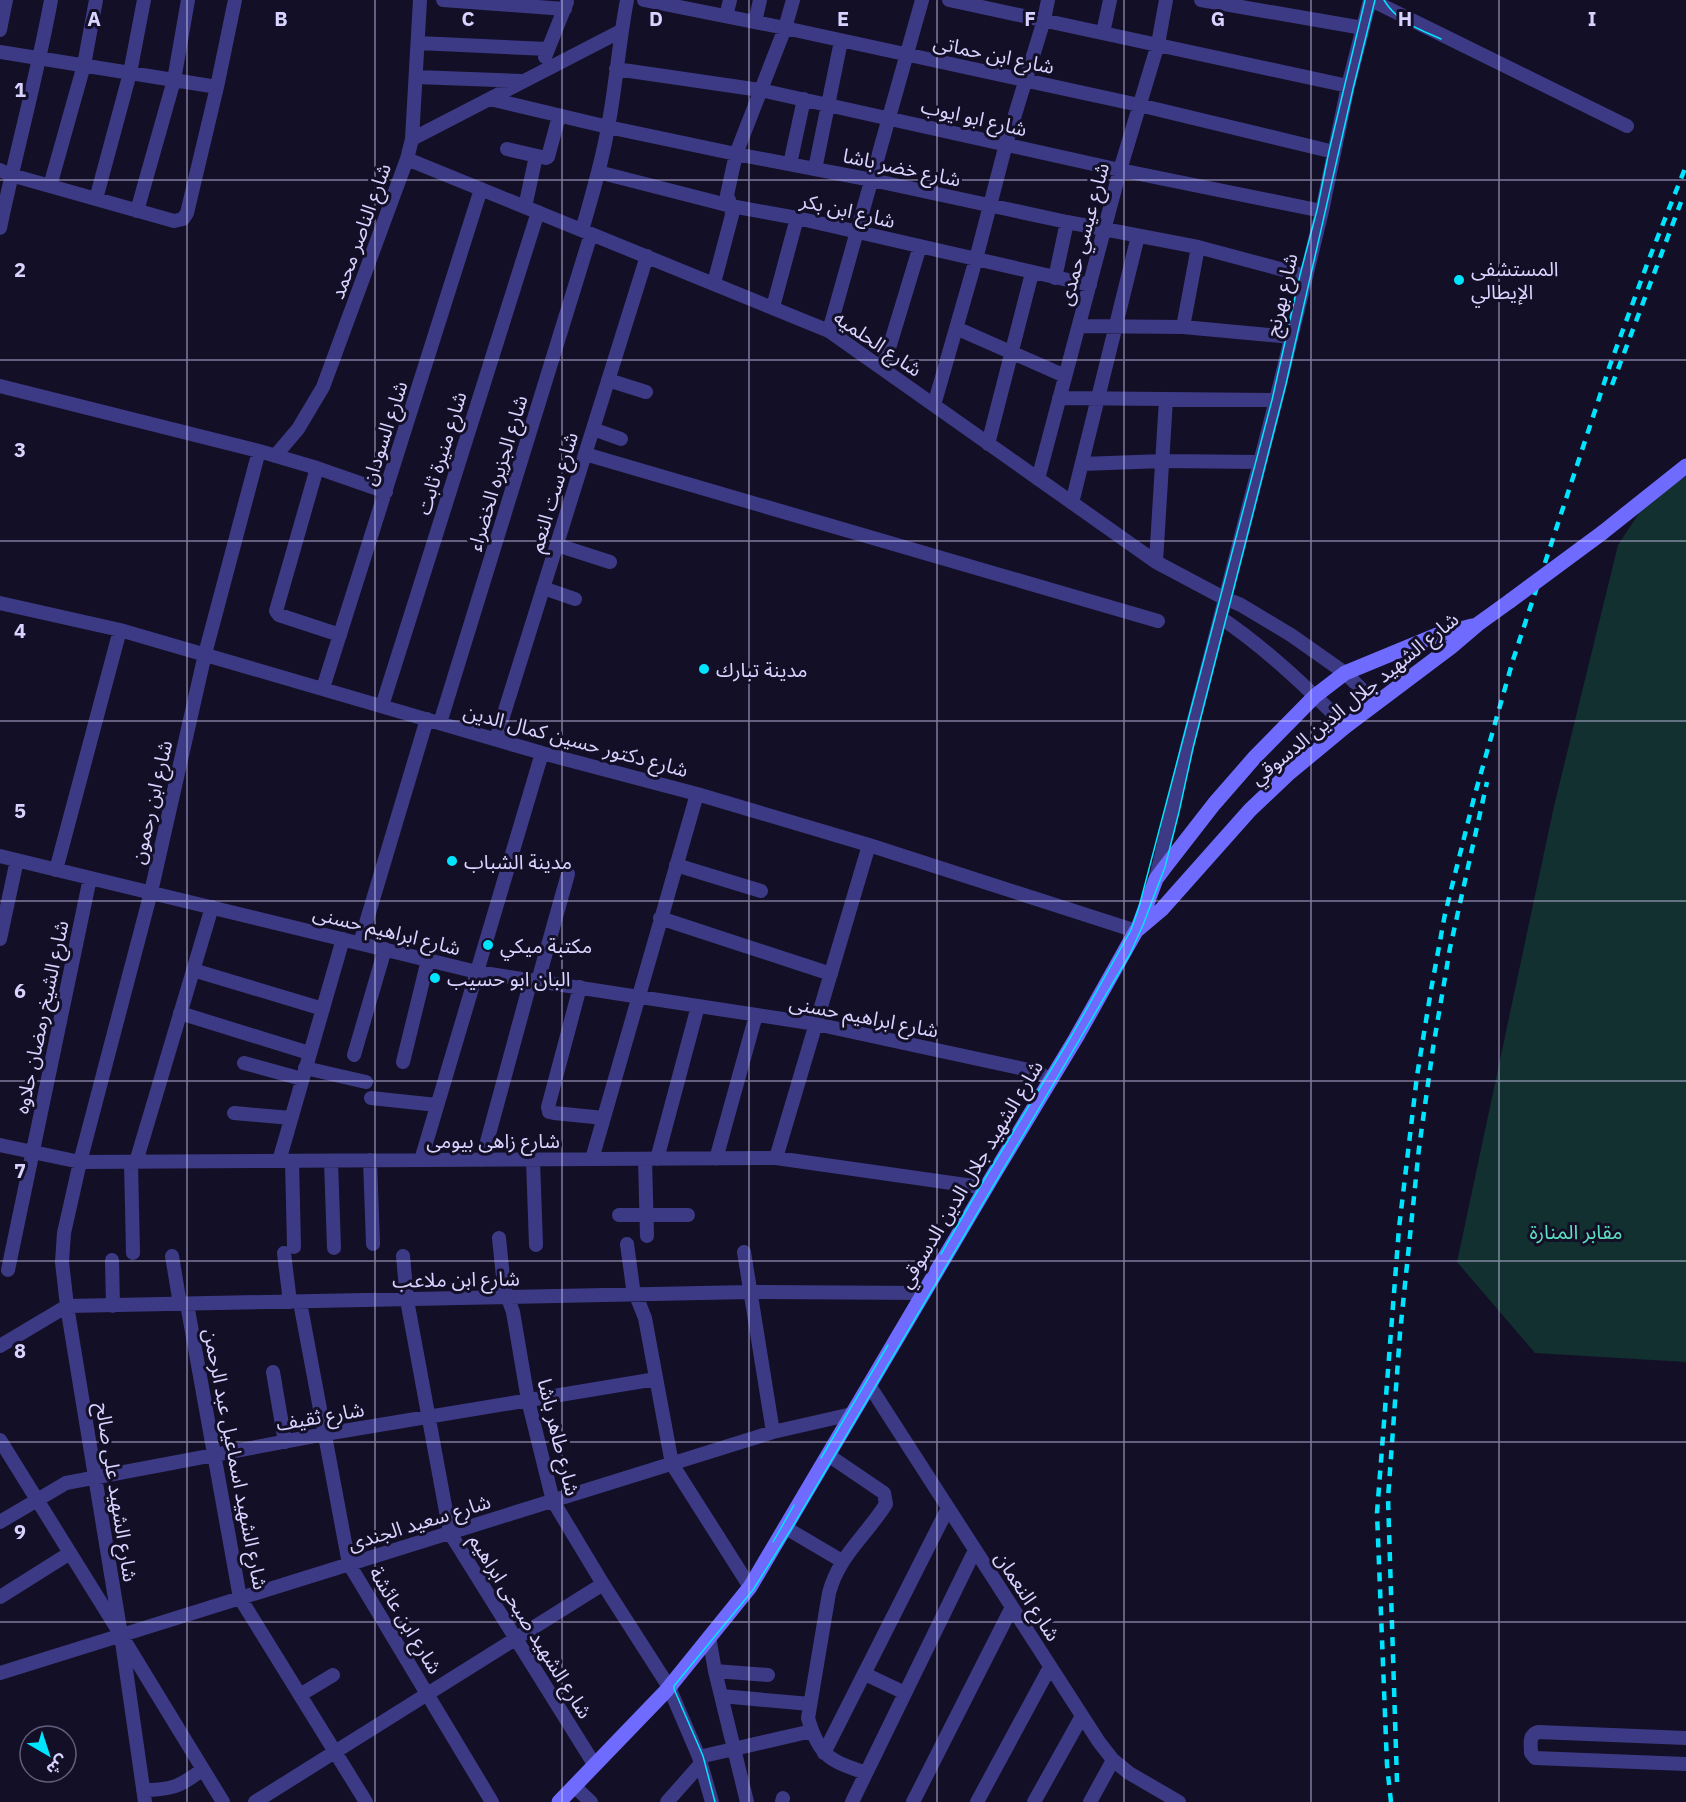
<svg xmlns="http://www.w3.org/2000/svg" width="1686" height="1802" font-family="'IBM Plex Sans','Noto Sans Arabic',sans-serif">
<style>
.green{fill:#12302f}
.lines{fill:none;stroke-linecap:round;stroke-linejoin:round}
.minor{stroke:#3d3a85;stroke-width:14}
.secondary{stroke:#6f6bff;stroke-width:15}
.tram{stroke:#00e5ff;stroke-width:1.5}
.rail{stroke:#00e5ff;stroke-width:4.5;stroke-dasharray:9 8;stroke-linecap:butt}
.secondary-bridge{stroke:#6f6bff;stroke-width:15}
.grid{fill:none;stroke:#d9d4ff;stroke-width:1.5;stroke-opacity:0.55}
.poi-dot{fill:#00e5ff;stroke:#130f26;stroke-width:2}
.labels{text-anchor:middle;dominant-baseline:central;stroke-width:6;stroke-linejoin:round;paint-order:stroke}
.street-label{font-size:20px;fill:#d9d4ff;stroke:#130f26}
.poi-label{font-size:20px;fill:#d9d4ff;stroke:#130f26;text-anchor:start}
.park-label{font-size:20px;fill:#5fe0c0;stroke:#130f26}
.grid-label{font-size:20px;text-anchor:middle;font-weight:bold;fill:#d9d4ff;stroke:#130f26;stroke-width:6;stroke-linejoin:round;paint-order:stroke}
</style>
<rect width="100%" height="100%" fill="#130f26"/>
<!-- green -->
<path class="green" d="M 1686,476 L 1686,1362 L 1535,1353 L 1457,1262 L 1554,806 L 1618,545 L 1645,504 Z"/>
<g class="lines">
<!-- minor -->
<path class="minor" d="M 443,0 L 565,9
M 644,0 L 785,28 L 1139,105 L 1334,152
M 949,0 L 1348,86
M 1201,0 L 1363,28
M 1371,0 L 1627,126
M 726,16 L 730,0
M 755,22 L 760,0
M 0,30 L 6,0
M 1103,33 L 1110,0
M 418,43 L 548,49
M 0,52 L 217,87
M 545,57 L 567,2
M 616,69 L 760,90 L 1120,170 L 1322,211
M 416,77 L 522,81
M 490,99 L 608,127 L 736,154 L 872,180 L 1067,222 L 1198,247 L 1306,276
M 412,139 L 621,31
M 507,149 L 546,158 L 548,157 L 559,116
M 407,159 L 829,331 L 1156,562 L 1220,596 L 1241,605 L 1291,635 L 1345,673 L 1376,703
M 790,164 L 804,99
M 815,169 L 841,41
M 0,170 L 11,175 L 174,221 L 183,219 L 187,213 L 217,87 L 235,0
M 598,172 L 731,206 L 797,218 L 1090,285
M 50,186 L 84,65 L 96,0
M 96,199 L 130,73 L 144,0
M 525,207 L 536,156
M 137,211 L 174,80 L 188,0
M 0,228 C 16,151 37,77 51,0
M 582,230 C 592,196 602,162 608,127 C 616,85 619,42 627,0
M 1055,278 L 1067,222
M 714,283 L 732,215 L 731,206 L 727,195 L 736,154 L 785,28 L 793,0
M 773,307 L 797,218
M 1079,326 L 1183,327 L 1291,337
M 1183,327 L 1198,247
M 956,328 L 1065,376
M 829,331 L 922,0
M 883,368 L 920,246
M 608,380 L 646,392
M 0,386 L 259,451 L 317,468 L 386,492
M 1059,398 L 1276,400
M 934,405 L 976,259 L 1006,144 L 1044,20 L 1048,0
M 593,429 L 621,439
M 988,444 L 1032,273
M 585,454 L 1158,621
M 275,456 L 298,429 L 323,387 L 407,159 L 412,139 L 420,0
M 1082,464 L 1163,461 L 1260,462
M 317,468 L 276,611 L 279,615 L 340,635
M 1038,479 L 1120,170 L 1158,44 L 1166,0
M 1072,503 L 1138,236
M 557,545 L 610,562
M 1156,562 L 1166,399
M 543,588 L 575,599
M 0,603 L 120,630 L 542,753 L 697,794 L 869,845 L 1136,931
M 1221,618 C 1267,649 1307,688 1346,726
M 323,688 L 481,189
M 382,706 L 538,212
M 440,723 L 591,234
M 496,739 L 647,256
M 0,856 L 477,972 L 816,1024 L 1038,1072 L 1050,1080
M 676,865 L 761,891
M 56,870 L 120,630
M 1156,878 L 1187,747 L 1276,400 L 1322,211 L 1348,86 L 1370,0
M 660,918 L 831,974
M 0,939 L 17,860
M 360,943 L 427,719
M 193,970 L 323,1009
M 538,981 L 568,874
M 580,987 L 548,1107 L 549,1112 L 554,1113 L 604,1118
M 180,1013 L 309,1053
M 354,1055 L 385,949
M 403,1062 L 428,960
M 244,1063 L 302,1079
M 305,1068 L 366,1082
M 371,1098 L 437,1105
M 234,1113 L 291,1118
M 0,1145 L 80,1162 L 776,1158 L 980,1187 L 985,1189
M 776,1158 L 869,845
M 592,1159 L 697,794
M 645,1159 L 647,1236
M 657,1159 L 698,1006
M 716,1159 L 756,1015
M 370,1160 L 373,1244
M 421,1160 L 542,753
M 482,1160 L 531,980
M 533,1160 L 536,1245
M 279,1161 L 343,939
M 292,1161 L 294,1247
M 331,1161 L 334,1248
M 131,1162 L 133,1253
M 136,1162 L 212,907
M 619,1215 L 688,1215
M 499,1238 L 504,1287 L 513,1312 L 528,1400 L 553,1501 L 603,1584 L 669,1687 L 699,1757 L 712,1802
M 627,1244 L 633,1288 L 645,1318 L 672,1464 L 750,1587
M 744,1252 L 773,1432
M 284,1253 L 290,1302
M 172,1256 L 180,1304
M 403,1256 L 407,1300 L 450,1533 L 594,1764
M 112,1260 L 113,1306
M 8,1270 L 90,878
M 300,1302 L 349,1564 L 492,1802
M 187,1304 L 240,1598 L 366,1802
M 0,1346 L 67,1306 L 750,1292 L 924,1293
M 273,1372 L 285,1442
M 869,1385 L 1099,1742 L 1113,1760 L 1129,1773 L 1179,1802
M 0,1440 L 121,1635 L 145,1802
M 828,1455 L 884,1493 L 886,1504 C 866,1536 839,1555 829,1593 L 808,1718 C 819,1757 831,1761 866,1773
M 0,1522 L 66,1483 L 325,1434 L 656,1379
M 786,1528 L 842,1561
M 0,1597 L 70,1553
M 709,1637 L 715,1671 L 747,1802
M 715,1671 L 768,1675
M 0,1673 L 773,1432 L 852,1414
M 865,1674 L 905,1693
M 300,1695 L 333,1675
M 721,1696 L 810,1704
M 1686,1738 L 1538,1732 C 1528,1735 1531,1745 1531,1753 L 1535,1758 L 1686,1764
M 824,1753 L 948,1508
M 699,1757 L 812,1731
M 574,1786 L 591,1802
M 143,1790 C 171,1790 180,1787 203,1769
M 223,1802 L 121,1635 L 67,1306 L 62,1262 L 64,1233 L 80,1162 L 151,892 L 205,654 L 259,451
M 255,1802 L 603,1584
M 667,1802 L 698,1767 L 701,1765
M 782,1802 L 783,1798
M 852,1802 L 975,1550
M 913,1802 L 1012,1607
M 977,1802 L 1050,1667
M 1034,1802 L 1082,1716
M 1090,1802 L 1113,1760"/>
<!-- secondary -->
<path class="secondary" d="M 1602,533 L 1686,466
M 1138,928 L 1156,879 L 1165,867 L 1214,804 L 1255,757 L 1315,696 L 1345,673 L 1437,635 L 1472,626
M 559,1802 L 666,1691 L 750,1587 L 994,1174 L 1076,1038 L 1136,931 L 1162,909 L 1250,810 L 1288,774 L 1346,726 L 1451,647 L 1478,624 L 1510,601"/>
<!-- tram -->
<path class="tram" d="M 1384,0 C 1397,22 1419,29 1441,39
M 941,1254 L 981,1185 L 1072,1035 L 1131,930 L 1139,907 L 1272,400 L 1300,275 L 1317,210 L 1329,151 L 1365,0
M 821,1458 L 888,1345
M 773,1542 L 794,1505
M 715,1802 L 703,1756 L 674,1689 L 674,1686 L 753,1590 L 790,1531 L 1130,954 L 1143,925 L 1165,867 L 1179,812 L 1193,748 L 1286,384 L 1353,89 L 1375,0"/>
<!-- rail -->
<path class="rail" d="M 1612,385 L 1681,202
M 1397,1782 L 1388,1498 L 1400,1333 L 1419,1148 L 1433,1048 L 1450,948 L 1487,782
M 1391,1802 L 1387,1765 L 1377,1513 L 1399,1228 L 1417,1076 L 1431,990 L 1445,914 L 1475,794 L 1513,660 L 1610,365 L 1649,259 L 1686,166"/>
<!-- secondary-bridge -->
<path class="secondary-bridge" d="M 1510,601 L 1602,533"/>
</g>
<!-- grid -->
<path class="grid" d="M 187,0 L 187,1802M 375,0 L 375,1802M 562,0 L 562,1802M 749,0 L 749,1802M 937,0 L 937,1802M 1124,0 L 1124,1802M 1311,0 L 1311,1802M 1499,0 L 1499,1802M 0,180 L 1686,180M 0,360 L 1686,360M 0,541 L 1686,541M 0,721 L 1686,721M 0,901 L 1686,901M 0,1081 L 1686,1081M 0,1261 L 1686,1261M 0,1442 L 1686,1442M 0,1622 L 1686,1622"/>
<!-- markers -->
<g class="poi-dot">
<circle cx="1459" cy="280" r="6"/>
<circle cx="704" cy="669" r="6"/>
<circle cx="452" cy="861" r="6"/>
<circle cx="488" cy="945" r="6"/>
<circle cx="435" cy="978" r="6"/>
</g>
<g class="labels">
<!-- street labels -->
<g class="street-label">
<text transform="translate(994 54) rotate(12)">شارع ابن حماتى</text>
<text transform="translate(974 117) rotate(13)">شارع ابو ايوب</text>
<text transform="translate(902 167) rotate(12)">شارع خضر باشا</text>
<text transform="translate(848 210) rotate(13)">شارع ابن بكر</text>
<text transform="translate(360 231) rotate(-70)">شارع الناصر محمد</text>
<text transform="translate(1083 234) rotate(-75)">شارع عيسي حمدى</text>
<text transform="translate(1281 295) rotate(-77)">شارع بهرنج</text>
<text transform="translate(878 343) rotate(34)">شارع الحلميه</text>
<text transform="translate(384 433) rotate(-72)">شارع السودان</text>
<text transform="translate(441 453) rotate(-73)">شارع منيرة ثابت</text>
<text transform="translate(497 473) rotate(-73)">شارع الجزيره الخضراء</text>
<text transform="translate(553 492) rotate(-73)">شارع ست النعم</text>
<text transform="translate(1354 698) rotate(-39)">شارع الشهيد جلال الدين الدسوقي</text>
<text transform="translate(576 740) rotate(15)">شارع دكتور حسين كمال الدين</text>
<text transform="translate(151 802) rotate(-77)">شارع ابن رحمون</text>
<text transform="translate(387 930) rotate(14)">شارع ابراهيم حسنى</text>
<text transform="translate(864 1016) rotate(11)">شارع ابراهيم حسنى</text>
<text transform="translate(41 1017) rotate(-78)">شارع الشيخ رمضان حلاوه</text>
<text x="493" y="1140">شارع زاهى بيومى</text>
<text transform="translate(970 1174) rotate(-59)">شارع الشهيد جلال الدين الدسوقي</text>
<text transform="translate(456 1279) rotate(-1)">شارع ابن ملاعب</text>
<text transform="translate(320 1416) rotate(-10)">شارع ثقيف</text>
<text transform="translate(559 1437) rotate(76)">شارع طاهر باشا</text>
<text transform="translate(236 1459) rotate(79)">شارع الشهيد اسماعيل عبد الرحمن</text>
<text transform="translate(117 1492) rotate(81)">شارع الشهيد على صالح</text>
<text transform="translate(419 1522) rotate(-17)">شارع سعيد الجندى</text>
<text transform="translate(1028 1596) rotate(57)">شارع النعمان</text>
<text transform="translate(406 1620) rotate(59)">شارع ابن عائشة</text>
<text transform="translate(531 1626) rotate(58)">شارع الشهيد صبحى ابراهيم</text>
</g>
<!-- poi labels -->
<g class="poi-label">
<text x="1471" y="268">المستشفى<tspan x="1471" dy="23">الإيطالي</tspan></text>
<text x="716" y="669">مدينة تبارك</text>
<text x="464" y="861">مدينة الشباب</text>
<text x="500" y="945">مكتبة ميكي</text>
<text x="447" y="978">البان ابو حسيب</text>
</g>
<!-- park labels -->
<g class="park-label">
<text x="1576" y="1231">مقابر المنارة</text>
</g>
</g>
<g class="grid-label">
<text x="94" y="26">A</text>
<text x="281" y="26">B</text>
<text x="468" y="26">C</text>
<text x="656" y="26">D</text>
<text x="843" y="26">E</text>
<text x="1030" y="26">F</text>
<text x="1218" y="26">G</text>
<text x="1405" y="26">H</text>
<text x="1592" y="26">I</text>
<text x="20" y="97">1</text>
<text x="20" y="277">2</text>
<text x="20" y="457">3</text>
<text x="20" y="638">4</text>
<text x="20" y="818">5</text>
<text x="20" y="998">6</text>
<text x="20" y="1178">7</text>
<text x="20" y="1358">8</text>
<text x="20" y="1539">9</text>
</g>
<!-- north arrow -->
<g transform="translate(48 1754) rotate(141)"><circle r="28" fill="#130f26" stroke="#625e7d" stroke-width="1.5"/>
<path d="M0-4.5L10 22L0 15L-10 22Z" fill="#00e5ff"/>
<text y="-9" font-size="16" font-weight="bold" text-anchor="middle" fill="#d9d4ff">ش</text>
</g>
</svg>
